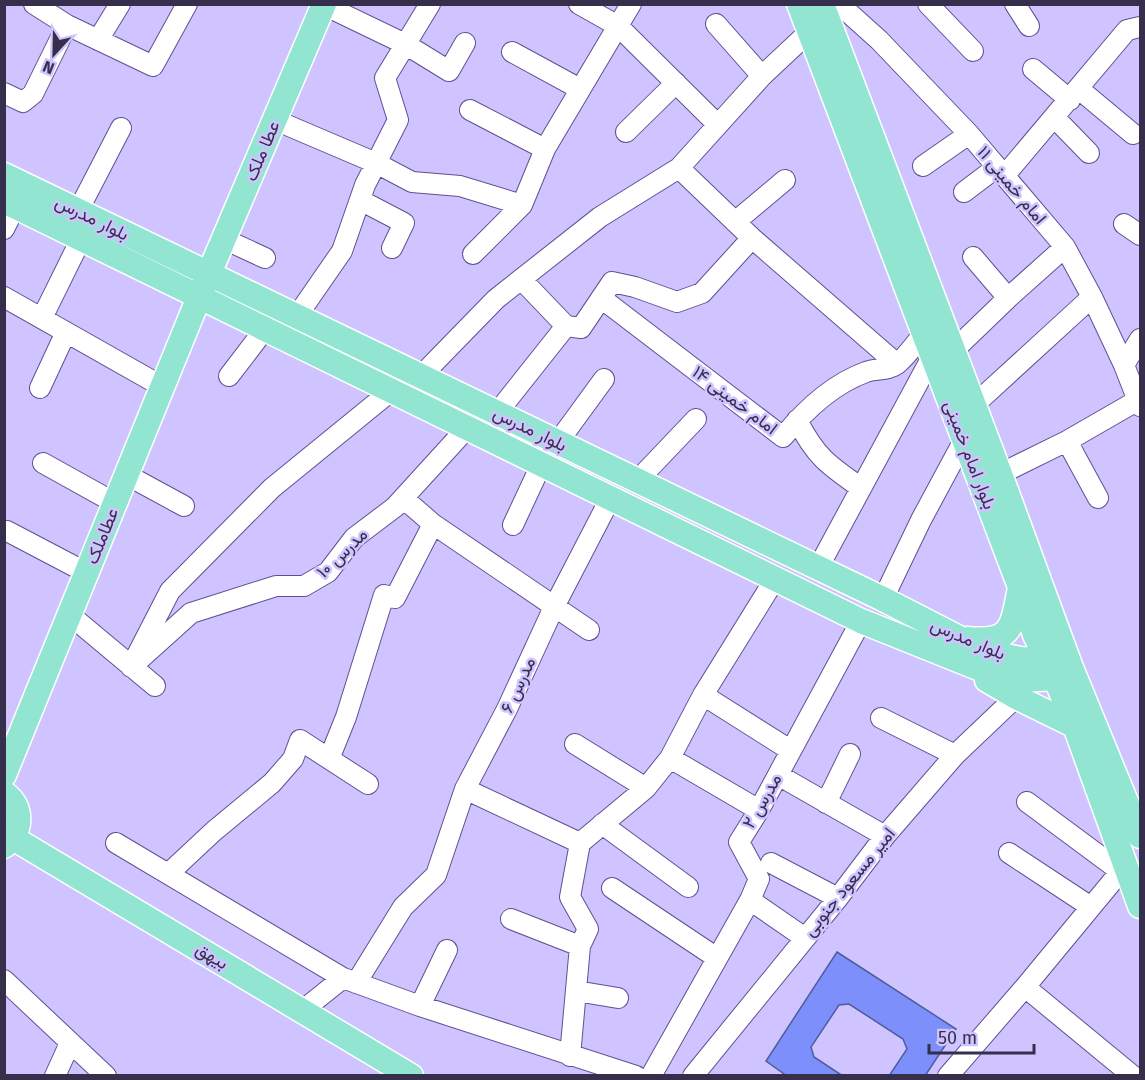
<svg xmlns="http://www.w3.org/2000/svg" width="1145" height="1080" font-family="'Fira Sans',Vazirmatn,sans-serif">
<style>
.building{fill:#7c8ffa;stroke:#505c9c;stroke-width:1.5}
.lines{fill:none;stroke-linecap:round;stroke-linejoin:round}
.minor-casing{stroke:#605091;stroke-width:22}
.major-casing{stroke:#fff;stroke-width:27}
.minor{stroke:#fff;stroke-width:20}
.major{stroke:#92e5d1;stroke-width:24}
.labels{text-anchor:middle;dominant-baseline:central;stroke-width:5;stroke-linejoin:round;paint-order:stroke}
.street-label{font-size:18px;fill:#352f4c;stroke:#cfc4ff}
</style>
<rect width="100%" height="100%" fill="#cfc4ff"/>
<!-- building -->
<path class="building" d="M 837,952 L 956,1029 L 925,1076 L 889,1076 L 907,1049 L 903,1039 L 849,1004 L 839,1005 L 811,1047 L 814,1057 L 843,1076 L 787,1076 L 766,1061 Z"/>
<g class="lines">
<!-- minor casing -->
<g class="minor-casing">
<path id="minor" d="M 34,4 L 67,25 L 153,66 L 187,4
M 579,4 L 618,26 L 717,124
M 839,4 L 879,40 L 969,134 L 1065,247 L 1092,297 L 1124,365 L 1140,406
M 928,4 L 973,51
M 1015,4 L 1029,26
M 324,5 L 405,44 L 449,71 L 465,43
M 716,24 L 762,76
M 98,40 L 120,4
M 512,52 L 580,89
M 1033,69 L 1070,100
M 1079,89 L 1133,134
M 4,93 L 23,102 L 33,94 L 67,25
M 470,110 L 545,149
M 1055,118 L 1089,153
M 275,120 L 376,163 L 412,182 L 460,186 L 522,205
M 626,132 L 676,83
M 923,166 L 969,134
M 679,168 L 752,238 L 897,364
M 1005,175 L 1127,30 L 1140,27
M 964,192 L 997,167
M 360,200 L 404,223 L 392,248
M 78,211 L 121,128
M 735,222 L 785,180
M 1124,224 L 1140,235
M 4,229 L 15,207
M 224,239 L 265,258
M 473,254 L 522,205 L 545,149 L 631,4
M 973,257 L 1008,298
M 521,279 L 566,326
M 4,297 L 163,387
M 601,298 L 783,437 C 805,410 833,384 866,372 C 876,368 888,371 897,364 C 907,356 916,343 924,333
M 297,316 L 342,251 L 365,185 L 398,120 L 385,78 L 430,4
M 42,318 L 81,239
M 953,351 L 1008,298 L 1065,247
M 1124,365 L 1140,339
M 229,376 L 265,329
M 421,376 L 496,299 L 600,217 L 679,168 L 762,76 L 810,31
M 40,388 L 66,332
M 974,405 L 1092,297
M 497,413 L 566,326 L 581,328 L 612,282 L 635,287 L 677,302 L 702,293 L 752,238
M 797,420 C 816,457 828,465 861,488
M 1067,441 L 1098,498
M 558,442 L 604,379
M 43,463 L 115,503
M 1000,474 L 1067,441 L 1140,399
M 127,475 L 184,506
M 637,481 L 696,419
M 403,498 L 433,524 L 589,630
M 513,525 L 541,465
M 7,531 L 87,573
M 818,568 L 933,355
M 883,599 L 921,520 L 964,440
M 70,615 L 155,686
M 136,657 L 170,591 L 272,488 L 391,391
M 131,667 L 191,613 L 276,586 L 304,586 L 328,572 L 354,538 L 395,507 L 467,428
M 703,695 L 790,750
M 881,718 L 955,755
M 575,744 L 646,788
M 670,758 L 759,810
M 329,759 L 346,717 L 384,595 L 395,598 L 433,524
M 778,775 L 885,836
M 465,789 L 580,843
M 1027,802 L 1120,871
M 826,803 L 850,754
M 602,824 L 688,887
M 116,843 L 343,978 L 420,1006 L 636,1076
M 1009,853 L 1091,907
M 771,863 L 838,898
M 169,873 L 214,831 L 272,783 L 293,759 L 300,740 L 368,784
M 612,888 L 717,958
M 750,900 L 805,938
M 511,919 L 580,946
M 4,980 L 106,1076
M 356,983 L 403,907 L 436,875 L 465,789 L 507,709 L 554,607 L 610,499
M 1025,987 L 1133,1076
M 576,991 L 618,998
M 420,1006 L 447,950
M 303,1010 L 343,978
M 570,1056 L 580,946 L 588,929 L 570,897 L 580,843 L 646,788 L 670,758 L 703,695 L 775,579
M 55,1076 L 70,1043
M 651,1076 L 750,900 L 759,879 L 739,842 L 759,810 L 861,621
M 693,1076 L 838,898 L 885,836 L 955,755 L 1016,697
M 948,1076 L 1025,987 L 1125,866"/>
</g>
<!-- major casing -->
<g class="major-casing">
<path id="major" d="M 799,4 L 1020,587 L 1035,635 L 1048,660 L 1075,726 L 1140,906
M 822,4 L 1000,474 L 1070,665 L 1140,836
M 4,175 L 883,599 L 959,638 L 997,654 L 1020,659 L 1048,660 L 1070,665
M 4,201 L 861,621 L 1003,678 L 1022,680 L 1055,678 L 1070,665
M 967,639 C 1013,643 1012,627 1020,588
M 987,680 L 1016,697 L 1075,726
M 4,775 L 199,297 L 324,4
M 4,793 C 23,807 23,831 4,846
M 13,838 L 411,1076"/>
</g>
<!-- minor -->
<use href="#minor" class="minor"/>
<!-- major -->
<use href="#major" class="major"/>
</g>
<g class="labels">
<!-- street labels -->
<g class="street-label">
<text transform="translate(262 151) rotate(-67)">عطا ملک</text>
<text transform="translate(1012 185) rotate(50)">امام خمینی ۱۱</text>
<text transform="translate(92 218) rotate(26)">بلوار مدرس</text>
<text transform="translate(735 400) rotate(37)">امام خمینی ۱۴</text>
<text transform="translate(530 429) rotate(26)">بلوار مدرس</text>
<text transform="translate(970 455) rotate(69)">بلوار امام خمینی</text>
<text transform="translate(102 536) rotate(-68)">عطاملک</text>
<text transform="translate(342 553) rotate(-44)">مدرس ۱۰</text>
<text transform="translate(968 639) rotate(23)">بلوار مدرس</text>
<text transform="translate(518 685) rotate(-65)">مدرس ۶</text>
<text transform="translate(762 801) rotate(-60)">مدرس ۲</text>
<text transform="translate(849 882) rotate(-51)">امیر مسعود جنوبی</text>
<text transform="translate(212 956) rotate(31)">بیهق</text>
</g>
</g>
<!-- border -->
<rect width="1145" height="1080" fill="none" stroke="#352f4c" stroke-width="12"/>
<!-- north arrow -->
<g transform="translate(54 54) rotate(202)" stroke="#cfc4ff" stroke-width="4.5" paint-order="stroke">
<path d="M0-4.5L10 22L0 15L-10 22Z" fill="#352f4c"/>
<text y="-9" font-size="16" font-weight="bold" text-anchor="middle" fill="#352f4c">N</text>
</g>
<!-- scale -->
<path d="M929 1044v9h105v-9" fill="none" stroke="#352f4c" stroke-width="3"/>
<text x="938" y="1044" font-size="18" fill="#352f4c" stroke="#cfc4ff" stroke-width="4.5" paint-order="stroke">50 m</text>
</svg>
